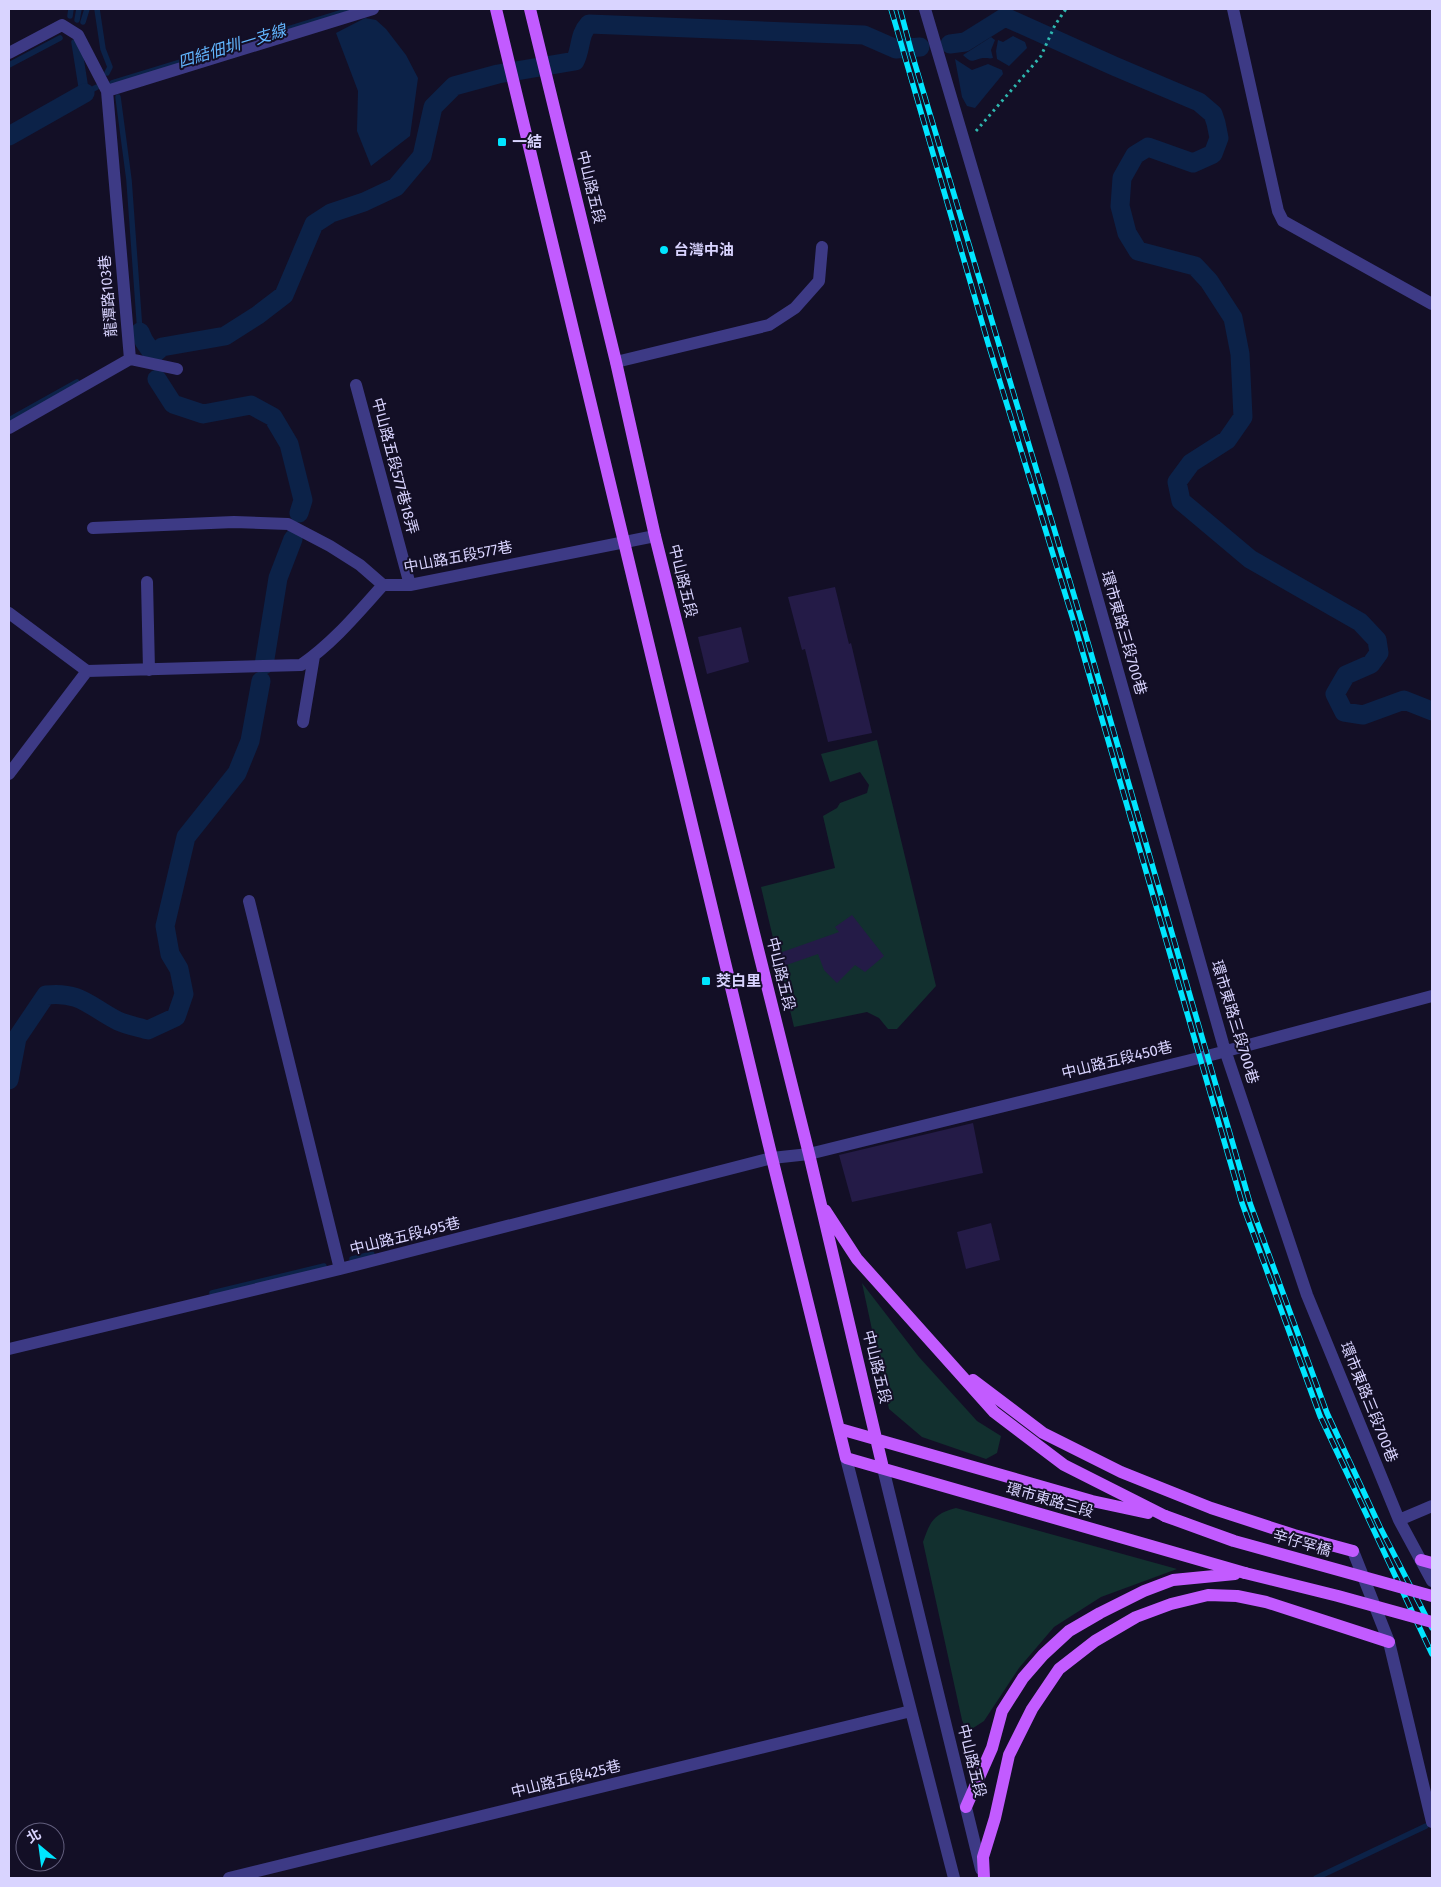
<svg xmlns="http://www.w3.org/2000/svg" width="1441" height="1887" font-family="'Fira Sans','Noto Sans TC',sans-serif">
<style>
.green{fill:#12302f}
.water{fill:#0c2248}
.lines{fill:none;stroke-linecap:round;stroke-linejoin:round}
.stream{stroke:#0c2248;stroke-width:5.5}
.canal{stroke:#0c2248;stroke-width:19}
.building{fill:#241b47}
.path{stroke:#2fb8b0;stroke-width:3;stroke-dasharray:2.5 4;stroke-linecap:butt}
.minor{stroke:#3d3a85;stroke-width:12}
.major{stroke:#c25bff;stroke-width:12}
.rail-casing{stroke:#00e5ff;stroke-width:5.5}
.rail{stroke:#130f26;stroke-width:4;stroke-dasharray:11;stroke-linecap:butt}
.major-bridge{stroke:#c25bff;stroke-width:12}
.poi-dot{fill:#00e5ff;stroke:#130f26;stroke-width:2}
.labels{text-anchor:middle;dominant-baseline:central;stroke-width:4;stroke-linejoin:round;paint-order:stroke}
.poi-label{font-size:15px;font-weight:bold;fill:#d9d4ff;stroke:#130f26;text-anchor:start}
.street-label{font-size:15px;fill:#d9d4ff;stroke:#130f26}
.water-label{font-size:16px;font-style:italic;fill:#62b6ff;stroke:#130f26}
</style>
<rect width="100%" height="100%" fill="#130f26"/>
<!-- green -->
<path class="green" d="M 877,740 L 936,986 L 897,1029 L 888,1029 L 879,1018 L 867,1012 L 794,1027 L 761,887 L 835,868 L 823,816 L 837,808 L 840,803 L 867,793 L 869,785 L 860,772 L 830,782 L 821,754 Z
M 862,1283 L 919,1357 L 977,1421 L 1001,1436 L 997,1453 L 986,1459 L 922,1437 L 889,1409 Z
M 956,1508 L 1177,1569 L 1101,1597 L 1054,1627 L 1019,1668 L 984,1721 L 967,1732 L 962,1720 L 923,1542 C 930,1522 933,1514 956,1508 Z"/>
<!-- water -->
<path class="water" d="M 365,18 L 376,20 L 386,29 L 406,55 L 418,78 L 410,136 L 371,166 L 357,131 L 358,91 L 336,33 Z
M 1013,36 L 1025,42 L 1027,48 L 1009,66 L 997,59 L 996,51 L 998,40 L 1003,42 Z
M 991,37 L 995,40 L 991,50 L 993,58 C 990,59 987,58 985,58 C 973,58 974,66 963,55 Z
M 955,59 L 972,70 L 988,64 L 1002,70 L 1003,74 L 975,108 L 967,106 L 962,97 Z"/>
<g class="lines">
<!-- stream -->
<path class="stream" d="M 97,9 L 103,49 L 110,67 L 107,73
M 70,16 L 71,9
M 77,20 L 79,9
M 83,22 L 87,9
M 74,42 L 81,86 L 85,93
M 79,46 L 85,84 L 85,93
M 9,65 L 60,38
M 112,83 L 353,9
M 85,93 L 97,87
M 118,97 L 129,180 L 140,332
M 151,354 L 153,354
M 9,420 L 77,382
M 352,1259 L 372,1254
M 212,1293 L 324,1266
M 1316,1878 L 1426,1826"/>
<!-- canal -->
<path class="canal" d="M 950,44 L 965,42 L 1005,17 L 1114,66 L 1199,102 L 1213,114 L 1216,123 L 1219,138 L 1213,154 L 1193,163 L 1148,147 L 1135,155 L 1122,178 L 1120,206 L 1127,233 L 1138,251 L 1195,266 L 1209,281 L 1233,318 L 1240,354 L 1243,417 L 1227,440 L 1191,463 L 1177,482 L 1181,501 L 1250,559 L 1360,622 L 1377,640 L 1379,653 L 1371,664 L 1346,675 L 1335,694 L 1344,712 L 1363,715 L 1404,700 L 1432,711
M 9,136 L 85,93
M 140,332 L 144,341 L 153,354
M 153,355 L 162,347 L 225,336 L 258,315 L 284,295 L 314,224 L 331,213 L 364,202 L 396,187 L 422,156 L 433,107 L 454,86 L 498,74 L 575,61 C 582,47 578,36 589,24 L 864,35 L 896,49 L 920,47
M 157,379 L 173,404 L 203,414 L 251,405 L 273,417 L 289,444 L 303,500 L 299,513
M 264,665 L 278,578 L 293,539
M 9,1080 L 17,1038 L 46,995 C 81,991 90,1007 118,1021 C 127,1025 138,1027 148,1030 L 176,1017 L 184,994 L 179,969 L 170,954 L 165,926 L 186,837 L 237,773 L 250,741 L 261,681"/>
</g>
<!-- building -->
<path class="building" d="M 835,587 L 849,644 L 851,643 L 872,733 L 828,742 L 805,649 L 802,650 L 788,597 Z
M 741,627 L 749,662 L 707,674 L 698,637 Z
M 852,915 L 884,956 L 865,972 L 855,965 L 837,983 L 824,970 L 818,954 L 775,969 L 771,956 L 839,932 L 835,927 Z
M 973,1123 L 983,1173 L 852,1202 L 839,1155 Z
M 991,1223 L 1000,1260 L 966,1269 L 957,1232 Z"/>
<g class="lines">
<!-- path -->
<path class="path" d="M 976,131 L 1041,56 L 1055,25 L 1066,9"/>
<!-- minor -->
<path class="minor" d="M 925,9 L 1063,477 L 1223,1044 L 1307,1295 L 1399,1520 L 1432,1581
M 1233,9 L 1278,211 L 1283,221 L 1432,304
M 9,53 L 62,25 L 78,35 L 107,91 L 373,9
M 130,359 L 177,369
M 616,362 L 769,325 L 795,308 L 819,281 L 822,247
M 356,385 L 410,585
M 9,428 L 130,359 L 107,91
M 93,528 L 234,522 L 288,524 L 330,546 L 360,565 L 383,585
M 147,582 L 149,670
M 9,613 L 87,671
M 87,671 L 301,665 C 333,643 357,614 383,585 L 410,585 L 655,536
M 303,722 L 314,656
M 9,774 L 87,671
M 249,901 L 340,1269
M 9,1349 L 340,1269 L 772,1158 L 809,1154 L 1215,1054 L 1432,996
M 846,1458 L 954,1878
M 883,1468 L 981,1869
M 1399,1520 L 1432,1506
M 1353,1551 L 1389,1642 L 1432,1822
M 229,1878 L 911,1711"/>
<!-- major -->
<path class="major" d="M 496,9 L 772,1158 L 846,1458 L 1245,1573
M 530,9 L 616,362 L 655,536 L 809,1154 L 883,1468
M 825,1210 L 857,1259 L 994,1412 L 1064,1465 L 1165,1516
M 973,1380 L 1043,1433 L 1121,1472 L 1211,1508 L 1294,1535 L 1353,1551
M 840,1429 L 1092,1501 L 1148,1513
M 1421,1560 L 1432,1563
M 966,1807 L 992,1748 L 1002,1711 L 1023,1678 L 1043,1655 L 1069,1631 L 1100,1613 L 1144,1591 L 1173,1580 L 1235,1574
M 984,1878 L 983,1857 L 995,1818 L 1009,1755 L 1032,1709 L 1059,1669 L 1095,1641 L 1136,1617 L 1171,1604 L 1208,1595 L 1237,1596 L 1266,1602 L 1389,1642"/>
<!-- rail casing -->
<g class="rail-casing">
<path id="rail" d="M 891,9 L 988,343 L 1075,626 L 1242,1203 L 1320,1416 L 1432,1654
M 900,9 L 912,54 L 1082,622 L 1250,1203 L 1327,1413 L 1380,1527 L 1432,1628"/>
</g>
<!-- rail -->
<use href="#rail" class="rail"/>
<!-- major-bridge -->
<path class="major-bridge" d="M 1165,1516 L 1234,1541 L 1432,1596
M 1245,1573 L 1338,1596 L 1432,1622"/>
</g>
<!-- markers -->
<g class="poi-dot">
<rect x="497" y="137" width="10" height="10" rx="2.5"/>
<circle cx="664" cy="250" r="5"/>
<rect x="701" y="976" width="10" height="10" rx="2.5"/>
</g>
<g class="labels">
<!-- poi labels -->
<g class="poi-label">
<text x="512" y="142">一結</text>
<text x="674" y="250">台灣中油</text>
<text x="716" y="981">茭白里</text>
</g>
<!-- street labels -->
<g class="street-label">
<text transform="translate(591 187) rotate(76)">中山路五段</text>
<text transform="translate(108 296) rotate(-95)">龍潭路103巷</text>
<text transform="translate(395 466) rotate(75)">中山路五段577巷18弄</text>
<text transform="translate(458 557) rotate(-11)">中山路五段577巷</text>
<text transform="translate(683 581) rotate(76)">中山路五段</text>
<text transform="translate(1124 633) rotate(74)">環市東路三段700巷</text>
<text transform="translate(781 974) rotate(76)">中山路五段</text>
<text transform="translate(1235 1022) rotate(73)">環市東路三段700巷</text>
<text transform="translate(1117 1060) rotate(-14)">中山路五段450巷</text>
<text transform="translate(405 1236) rotate(-14)">中山路五段495巷</text>
<text transform="translate(877 1367) rotate(76)">中山路五段</text>
<text transform="translate(1369 1402) rotate(68)">環市東路三段700巷</text>
<text transform="translate(1050 1500) rotate(16)">環市東路三段</text>
<text transform="translate(1302 1543) rotate(16)">辛仔罕橋</text>
<text transform="translate(972 1761) rotate(76)">中山路五段</text>
<text transform="translate(566 1779) rotate(-14)">中山路五段425巷</text>
</g>
<!-- water labels -->
<g class="water-label">
<text transform="translate(232 46) rotate(-17)">四結佃圳一支線</text>
</g>
</g>
<!-- border -->
<rect width="1441" height="1887" fill="none" stroke="#d9d4ff" stroke-width="20"/>
<!-- north arrow -->
<g transform="translate(40 1847) rotate(331)"><circle r="24" fill="#130f26" stroke="#625e7d"/>
<path d="M0-4L9 19L0 12L-9 19Z" fill="#00e5ff"/>
<text y="-8" font-size="14" font-weight="bold" text-anchor="middle" fill="#d9d4ff">北</text>
</g>
</svg>
